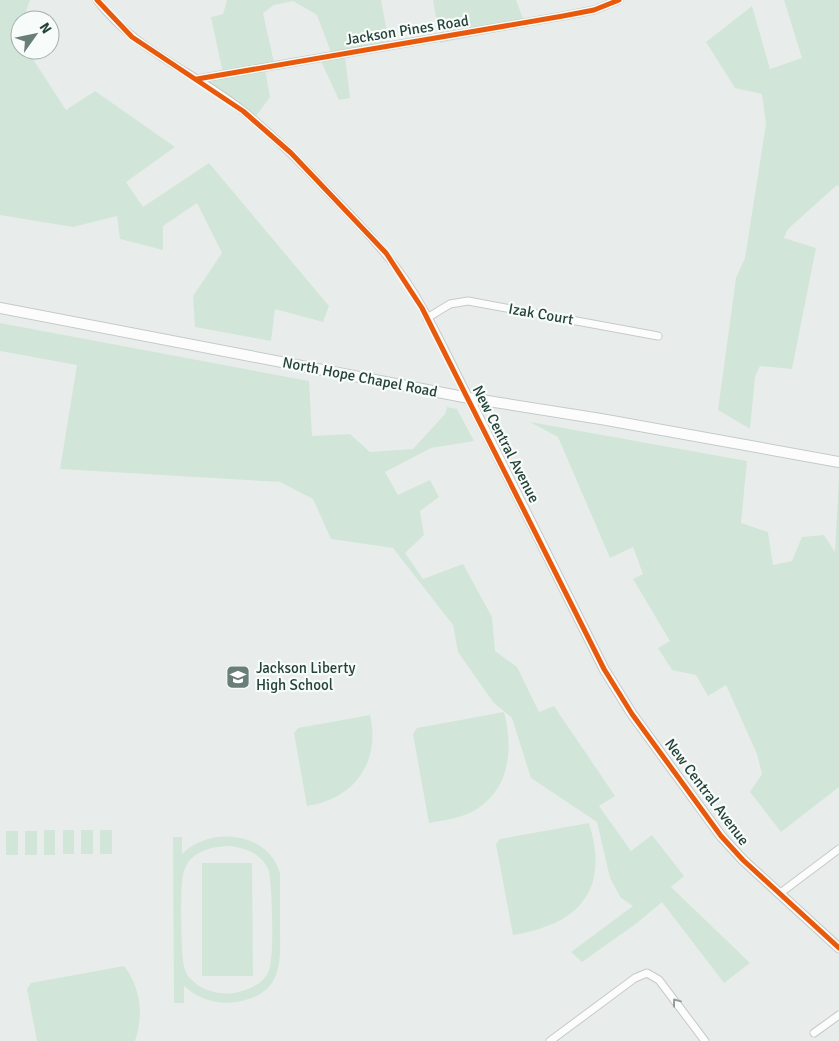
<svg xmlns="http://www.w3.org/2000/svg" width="839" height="1041" font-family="Signika,sans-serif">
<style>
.green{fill:#d1e6d8;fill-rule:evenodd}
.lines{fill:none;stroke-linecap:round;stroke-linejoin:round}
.minor-casing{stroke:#c5cac8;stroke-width:9}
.tertiary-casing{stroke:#c5cac8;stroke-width:11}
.secondary-casing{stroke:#c3cbc8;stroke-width:12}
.minor{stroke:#fcfcfc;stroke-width:7}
.tertiary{stroke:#fcfcfc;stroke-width:9}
.secondary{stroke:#fcfcfc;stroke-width:10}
.cycleway-casing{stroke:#f7fbf9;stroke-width:8}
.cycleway{stroke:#e8590c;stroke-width:5}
.oneway{stroke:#909f9b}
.labels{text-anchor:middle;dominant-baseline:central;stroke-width:4.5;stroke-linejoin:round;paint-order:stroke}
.street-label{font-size:15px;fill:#24423a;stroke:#f7fbf9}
.poi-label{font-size:15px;fill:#24423a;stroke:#f7fbf9;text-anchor:start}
</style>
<rect width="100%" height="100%" fill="#e8edeb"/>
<!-- green -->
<path class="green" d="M 0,0 L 30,0 L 23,20 L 20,20 L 18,36 L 20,50 L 27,50 L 66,110 L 95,91 L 175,147 L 126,182 L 143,207 L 209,163 L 329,306 L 323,322 L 275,309 L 271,341 L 195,327 L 193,296 L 222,253 L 197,203 L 163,226 L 163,250 L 120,239 L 117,216 L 73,227 L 0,215 Z
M 227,0 L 381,0 L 390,49 L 345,56 L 350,98 L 339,100 L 320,59 L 332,55 L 317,15 L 293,1 L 274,5 L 263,13 L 275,67 L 265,69 L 270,97 L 254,119 L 199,81 L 224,78 L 211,17 L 223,14 Z
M 433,0 L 516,0 L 526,26 L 440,43 Z
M 784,0 L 839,0 L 839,186 L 837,185 L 788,229 L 784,238 L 816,248 L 792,369 L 760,366 L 755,377 L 750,429 L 718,410 L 736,278 L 745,258 L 766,124 L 762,94 L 735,88 L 706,42 L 752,6 L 770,69 L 802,58 Z
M 0,323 L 309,381 L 312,436 L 350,434 L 370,452 L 413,449 L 445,414 L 447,407 L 457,409 L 474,441 L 431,448 L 385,472 L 398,495 L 430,480 L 439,497 L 420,511 L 424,535 L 405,553 L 423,579 L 463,564 L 492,617 L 495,651 L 517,667 L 539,712 L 554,706 L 615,796 L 599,806 L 631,851 L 652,835 L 684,876 L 671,887 L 750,963 L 724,983 L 662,902 L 637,923 L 582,962 L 571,952 L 633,906 L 621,898 L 610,878 L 597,822 L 531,778 L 512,718 L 493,702 L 458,652 L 453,625 L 393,548 L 331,539 L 313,499 L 280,482 L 60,469 L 77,365 L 0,351 Z
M 530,422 L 747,461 L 741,523 L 768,532 L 773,565 L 792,561 L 802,537 L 824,535 L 835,552 L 839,478 L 839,787 L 781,832 L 750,792 L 762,774 L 757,754 L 726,685 L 708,696 L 696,675 L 672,670 L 658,648 L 670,641 L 633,579 L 643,574 L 633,547 L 610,558 L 558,437 Z
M 504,712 C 513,747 511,787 477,809 C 464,818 444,820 429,823 L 413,734 L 417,728 Z
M 370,715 C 381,761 355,799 307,806 L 294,733 L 298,728 Z
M 589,823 C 610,891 579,924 513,935 L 496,844 L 500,839 Z
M 44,830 L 55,830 L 55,855 L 44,855 Z
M 63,830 L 74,830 L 74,854 L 63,854 Z
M 81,830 L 93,830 L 93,854 L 81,854 Z
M 100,830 L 112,830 L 112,854 L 100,854 Z
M 6,831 L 18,831 L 18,855 L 6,855 Z
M 25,831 L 37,831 L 37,855 L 25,855 Z
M 173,837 L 182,837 L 182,854 C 210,825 270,832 280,874 C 280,893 280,912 280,931 C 281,968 280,995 236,1002 C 217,1005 198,999 184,986 L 184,1003 L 174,1003 ZM 231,846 C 248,849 262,854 269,871 C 272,887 275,961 268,973 C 262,985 246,991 233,993 C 219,995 200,990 191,979 C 187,976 185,971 184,966 C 181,952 180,889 183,875 C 184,870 186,865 189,861 C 199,849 217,846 231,846 Z
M 202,863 L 252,863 L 253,976 L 202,976 Z
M 124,966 C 141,988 144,1015 135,1041 L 37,1041 L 27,989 L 31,983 Z"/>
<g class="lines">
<!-- minor casing -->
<g class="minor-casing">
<path id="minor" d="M 97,0 C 137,53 198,73 247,114 C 276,138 303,165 329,193 C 356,220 382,247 404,278 C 430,316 448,358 469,398
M 197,79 L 563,16 L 594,10 L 619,0
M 427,318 L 450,304 L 468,301 L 658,336
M 779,894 L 839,849
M 814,1033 L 839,1015
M 550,1041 L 635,978 L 647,973 L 659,980 L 705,1041"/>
</g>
<!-- tertiary casing -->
<g class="tertiary-casing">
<path id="tertiary" d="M 469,398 L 604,669 L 632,714 L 721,836 L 743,860 L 839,948"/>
</g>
<!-- secondary casing -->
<g class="secondary-casing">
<path id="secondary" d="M 0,308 L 469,398 L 601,419 L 839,462"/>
</g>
<!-- minor -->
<use href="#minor" class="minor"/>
<!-- tertiary -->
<use href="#tertiary" class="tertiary"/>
<!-- secondary -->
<use href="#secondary" class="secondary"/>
<!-- cycleway casing -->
<g class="cycleway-casing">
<path id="cycleway" d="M 97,0 L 132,37 L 243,111 L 291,153 L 386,253 L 422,308 L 604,669 L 632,714 L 721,836 L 743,860 L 839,948
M 197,79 L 563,16 L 594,10 L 619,0"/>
</g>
<!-- cycleway -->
<use href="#cycleway" class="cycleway"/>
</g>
<!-- one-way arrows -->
<defs><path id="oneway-chevron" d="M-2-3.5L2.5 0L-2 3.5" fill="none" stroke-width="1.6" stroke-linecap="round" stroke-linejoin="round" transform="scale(1.25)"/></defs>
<use class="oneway" href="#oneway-chevron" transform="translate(676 1002) rotate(-127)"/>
<!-- icons -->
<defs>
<g id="school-square" transform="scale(1.25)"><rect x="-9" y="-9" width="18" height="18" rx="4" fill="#697e78" stroke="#f7fbf9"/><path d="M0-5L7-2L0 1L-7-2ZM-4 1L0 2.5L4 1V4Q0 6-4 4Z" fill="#fff"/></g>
</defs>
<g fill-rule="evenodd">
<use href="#school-square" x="238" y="677"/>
</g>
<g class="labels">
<!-- street labels -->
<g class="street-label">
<text transform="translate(407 30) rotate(-9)">Jackson Pines Road</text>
<text transform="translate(541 314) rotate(10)">Izak Court</text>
<text transform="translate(360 377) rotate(11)">North Hope Chapel Road</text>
<text transform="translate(506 444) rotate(63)">New Central Avenue</text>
<text transform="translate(707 792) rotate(53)">New Central Avenue</text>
</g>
<!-- poi labels -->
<g class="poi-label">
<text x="256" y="668">Jackson Liberty<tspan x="256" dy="17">High School</tspan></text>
</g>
</g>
<!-- north arrow -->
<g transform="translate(35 35) rotate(57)"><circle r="24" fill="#f7fbf9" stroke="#a3b1ad"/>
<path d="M0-4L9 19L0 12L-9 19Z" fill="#697e78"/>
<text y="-8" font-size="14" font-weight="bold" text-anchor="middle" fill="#24423a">N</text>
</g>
</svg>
